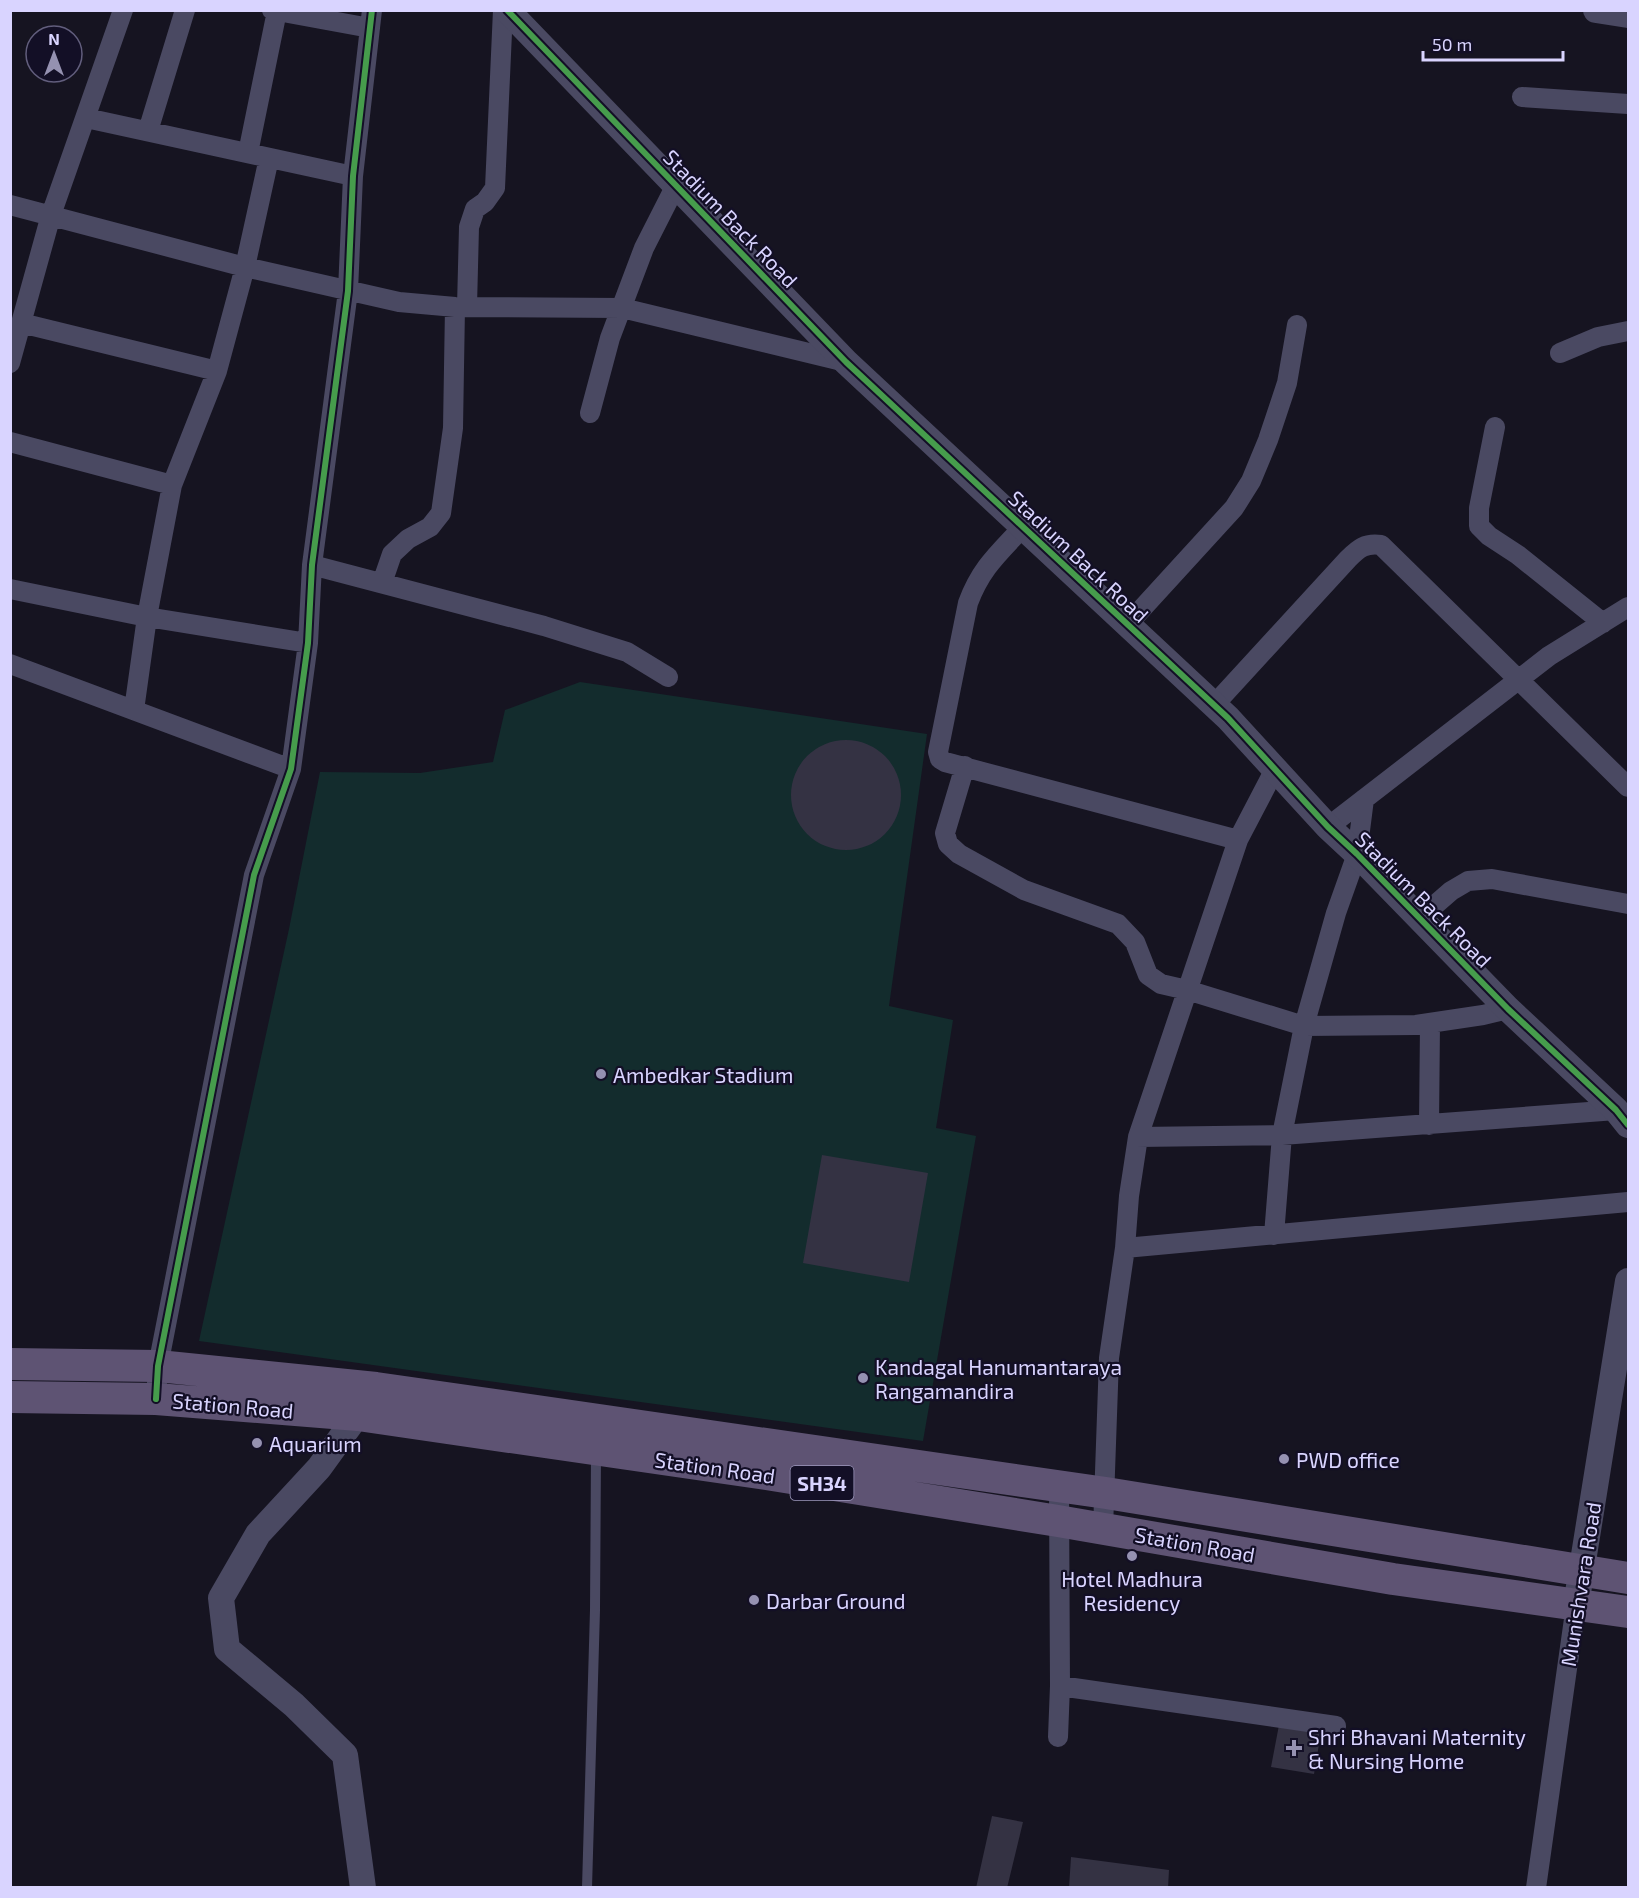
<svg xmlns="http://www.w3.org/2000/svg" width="1639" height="1898" font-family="'Exo 2',sans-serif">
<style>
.green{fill:#132c2d}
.building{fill:#343243}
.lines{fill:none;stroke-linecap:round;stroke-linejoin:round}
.service{stroke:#4a4962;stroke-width:10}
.minor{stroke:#4a4962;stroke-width:20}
.tertiary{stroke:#4a4962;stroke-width:26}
.primary{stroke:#5e5373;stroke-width:32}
.cycleway-casing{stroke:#130f26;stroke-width:10}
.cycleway{stroke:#469c4c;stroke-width:6}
.poi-dot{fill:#9591b1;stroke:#130f26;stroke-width:2}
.labels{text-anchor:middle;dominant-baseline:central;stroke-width:4.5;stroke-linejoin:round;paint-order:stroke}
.shield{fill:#130f26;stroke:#9e99be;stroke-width:1.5}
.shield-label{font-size:20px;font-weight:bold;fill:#d9d4ff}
.street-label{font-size:21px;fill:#d9d4ff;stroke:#130f26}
.poi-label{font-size:21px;fill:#d9d4ff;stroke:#130f26;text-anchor:start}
</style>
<rect width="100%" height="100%" fill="#161421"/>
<!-- green -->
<path class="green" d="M 580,682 L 927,734 L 889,1006 L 953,1020 L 936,1128 L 976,1136 L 923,1441 L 199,1341 L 289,929 L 320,772 L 420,773 L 493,762 L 505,710 Z"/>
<!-- building -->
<path class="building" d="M791 795a55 55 0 1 1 110 0a55 55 0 1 1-110 0Z
M 822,1155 L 928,1173 L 909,1282 L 803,1263 Z
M 1279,1725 L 1321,1732 L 1314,1774 L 1271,1767 Z
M 992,1816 L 1023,1822 L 1007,1888 L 976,1888 Z
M 1071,1857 L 1169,1870 L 1168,1888 L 1069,1888 Z"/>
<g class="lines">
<!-- service -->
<path class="service" d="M 587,1888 L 595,1610 L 596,1453"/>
<!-- minor -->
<path class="minor" d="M 272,10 L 370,28
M 1522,97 L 1628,104
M 86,118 L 353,176
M 148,131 L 185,10
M 248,153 L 277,11
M 10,205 L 245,267 L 399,302 L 455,307 L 622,308 L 846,362
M 467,307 L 469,227 L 475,209 L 485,202 L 495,188 L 503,10
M 21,323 L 217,371
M 1560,353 L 1598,337 L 1628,331
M 10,363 L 51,215 L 123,10
M 590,413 L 610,338 L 644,248 L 676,185
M 1495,427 L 1479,508 L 1479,526 L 1489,536 L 1518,555 L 1603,623
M 10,442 L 172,485
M 1023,527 C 998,554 981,568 968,603 L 938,752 L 940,759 L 945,762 L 1238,840
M 312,565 L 544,626 L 627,652 L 668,677
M 382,583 L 392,554 L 408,539 L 430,527 L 441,513 L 453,428 L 455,307
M 10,589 L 147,617 L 308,643
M 1127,625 L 1234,508 L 1251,481 L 1268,440 L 1287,383 L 1297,325
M 10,664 L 291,769
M 1214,705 L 1348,559 C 1359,548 1365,543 1381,545 L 1628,787
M 134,710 L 147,617 L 172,485 L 217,371 L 245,267 L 269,158
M 965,766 L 945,833 L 948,844 L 959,854 L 1024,890 L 1118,924 L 1135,942 L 1148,975 L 1161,984 L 1187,990 L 1304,1026 L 1416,1025 L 1483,1015 L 1508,1009
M 1328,827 L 1549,656 L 1628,607
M 1420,918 L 1451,891 L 1468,881 L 1492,879 L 1628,904
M 1429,1125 L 1430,1024
M 1138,1137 L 1282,1135 L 1616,1110
M 1274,1235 L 1282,1135 L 1304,1026 L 1336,913 L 1357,854 L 1364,799
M 1125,1248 L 1628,1202
M 156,1399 L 158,1366 L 254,875 L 291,769 L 308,643 L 312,565 L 348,291 L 353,176 L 372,10
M 1103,1529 L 1109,1358 L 1125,1248 L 1129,1196 L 1138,1137 L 1238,840 L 1275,769
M 1060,1686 L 1336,1726
M 1058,1737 L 1060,1686 L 1059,1486
M 1536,1888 L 1576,1605"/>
<!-- tertiary -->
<path class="tertiary" d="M 507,10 L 846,362 L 1228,718 L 1328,827 L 1357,854 L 1508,1009 L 1616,1110 L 1628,1125
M 1596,10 L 1628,15
M 1576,1605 L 1628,1281
M 363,1888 L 345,1755 L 294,1705 L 227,1649 L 221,1598 L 258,1534 L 319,1468 L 366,1403"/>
<!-- primary -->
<path class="primary" d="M 10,1364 L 158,1366 L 376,1388 L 1106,1493 L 1628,1578
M 10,1397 L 156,1399 L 358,1415 L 766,1474 L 1058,1521 L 1393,1579 L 1628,1612"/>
<!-- cycleway casing -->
<g class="cycleway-casing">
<path id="cycleway" d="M 507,10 L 846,362 L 1228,718 L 1328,827 L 1357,854 L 1508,1009 L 1616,1110 L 1628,1125
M 156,1399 L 158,1366 L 254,875 L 291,769 L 308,643 L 312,565 L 348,291 L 353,176 L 372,10"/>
</g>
<!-- cycleway -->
<use href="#cycleway" class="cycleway"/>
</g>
<!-- markers -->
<g class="poi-dot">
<circle cx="601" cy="1074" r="6"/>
<circle cx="863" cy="1378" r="6"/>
<circle cx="257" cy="1443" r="6"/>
<circle cx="1284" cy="1459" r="6"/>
<circle cx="1132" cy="1556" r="6"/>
<circle cx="754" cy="1600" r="6"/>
<path d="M1291 1739h6v6h6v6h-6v6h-6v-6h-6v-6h6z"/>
</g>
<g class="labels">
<!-- shield labels -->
<rect class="shield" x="790.5" y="1466" width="63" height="34" rx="4.5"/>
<g class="shield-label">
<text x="822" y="1483">SH34</text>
</g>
<!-- street labels -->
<g class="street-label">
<text transform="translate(731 218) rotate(46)">Stadium Back Road</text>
<text transform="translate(1079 556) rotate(43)">Stadium Back Road</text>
<text transform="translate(1424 899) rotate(45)">Stadium Back Road</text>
<text transform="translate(233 1405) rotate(5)">Station Road</text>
<text transform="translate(715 1467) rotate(8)">Station Road</text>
<text transform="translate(1195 1544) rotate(10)">Station Road</text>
<text transform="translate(1580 1584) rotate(-81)">Munishvara Road</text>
</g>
<!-- poi labels -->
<g class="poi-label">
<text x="613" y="1074">Ambedkar Stadium</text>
<text x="875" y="1366">Kandagal Hanumantaraya<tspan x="875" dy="24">Rangamandira</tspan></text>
<text x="269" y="1443">Aquarium</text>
<text x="1296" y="1459">PWD office</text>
<text x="1132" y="1578" text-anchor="middle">Hotel Madhura<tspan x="1132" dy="24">Residency</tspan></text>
<text x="766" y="1600">Darbar Ground</text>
<text x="1308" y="1736">Shri Bhavani Maternity<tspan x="1308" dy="24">&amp; Nursing Home</tspan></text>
</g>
</g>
<!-- border -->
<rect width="1639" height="1898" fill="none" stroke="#d9d4ff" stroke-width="24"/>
<!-- north arrow -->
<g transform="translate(54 54)"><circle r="28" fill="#130f26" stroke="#625e7d" stroke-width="1.5"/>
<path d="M0-4.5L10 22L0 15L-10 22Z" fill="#9591b1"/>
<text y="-9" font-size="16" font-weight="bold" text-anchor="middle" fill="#d9d4ff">N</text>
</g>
<!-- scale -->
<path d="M1423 51v9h140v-9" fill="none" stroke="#d9d4ff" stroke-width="3"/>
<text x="1432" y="51" font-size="18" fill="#d9d4ff" stroke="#130f26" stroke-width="4.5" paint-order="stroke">50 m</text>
</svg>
